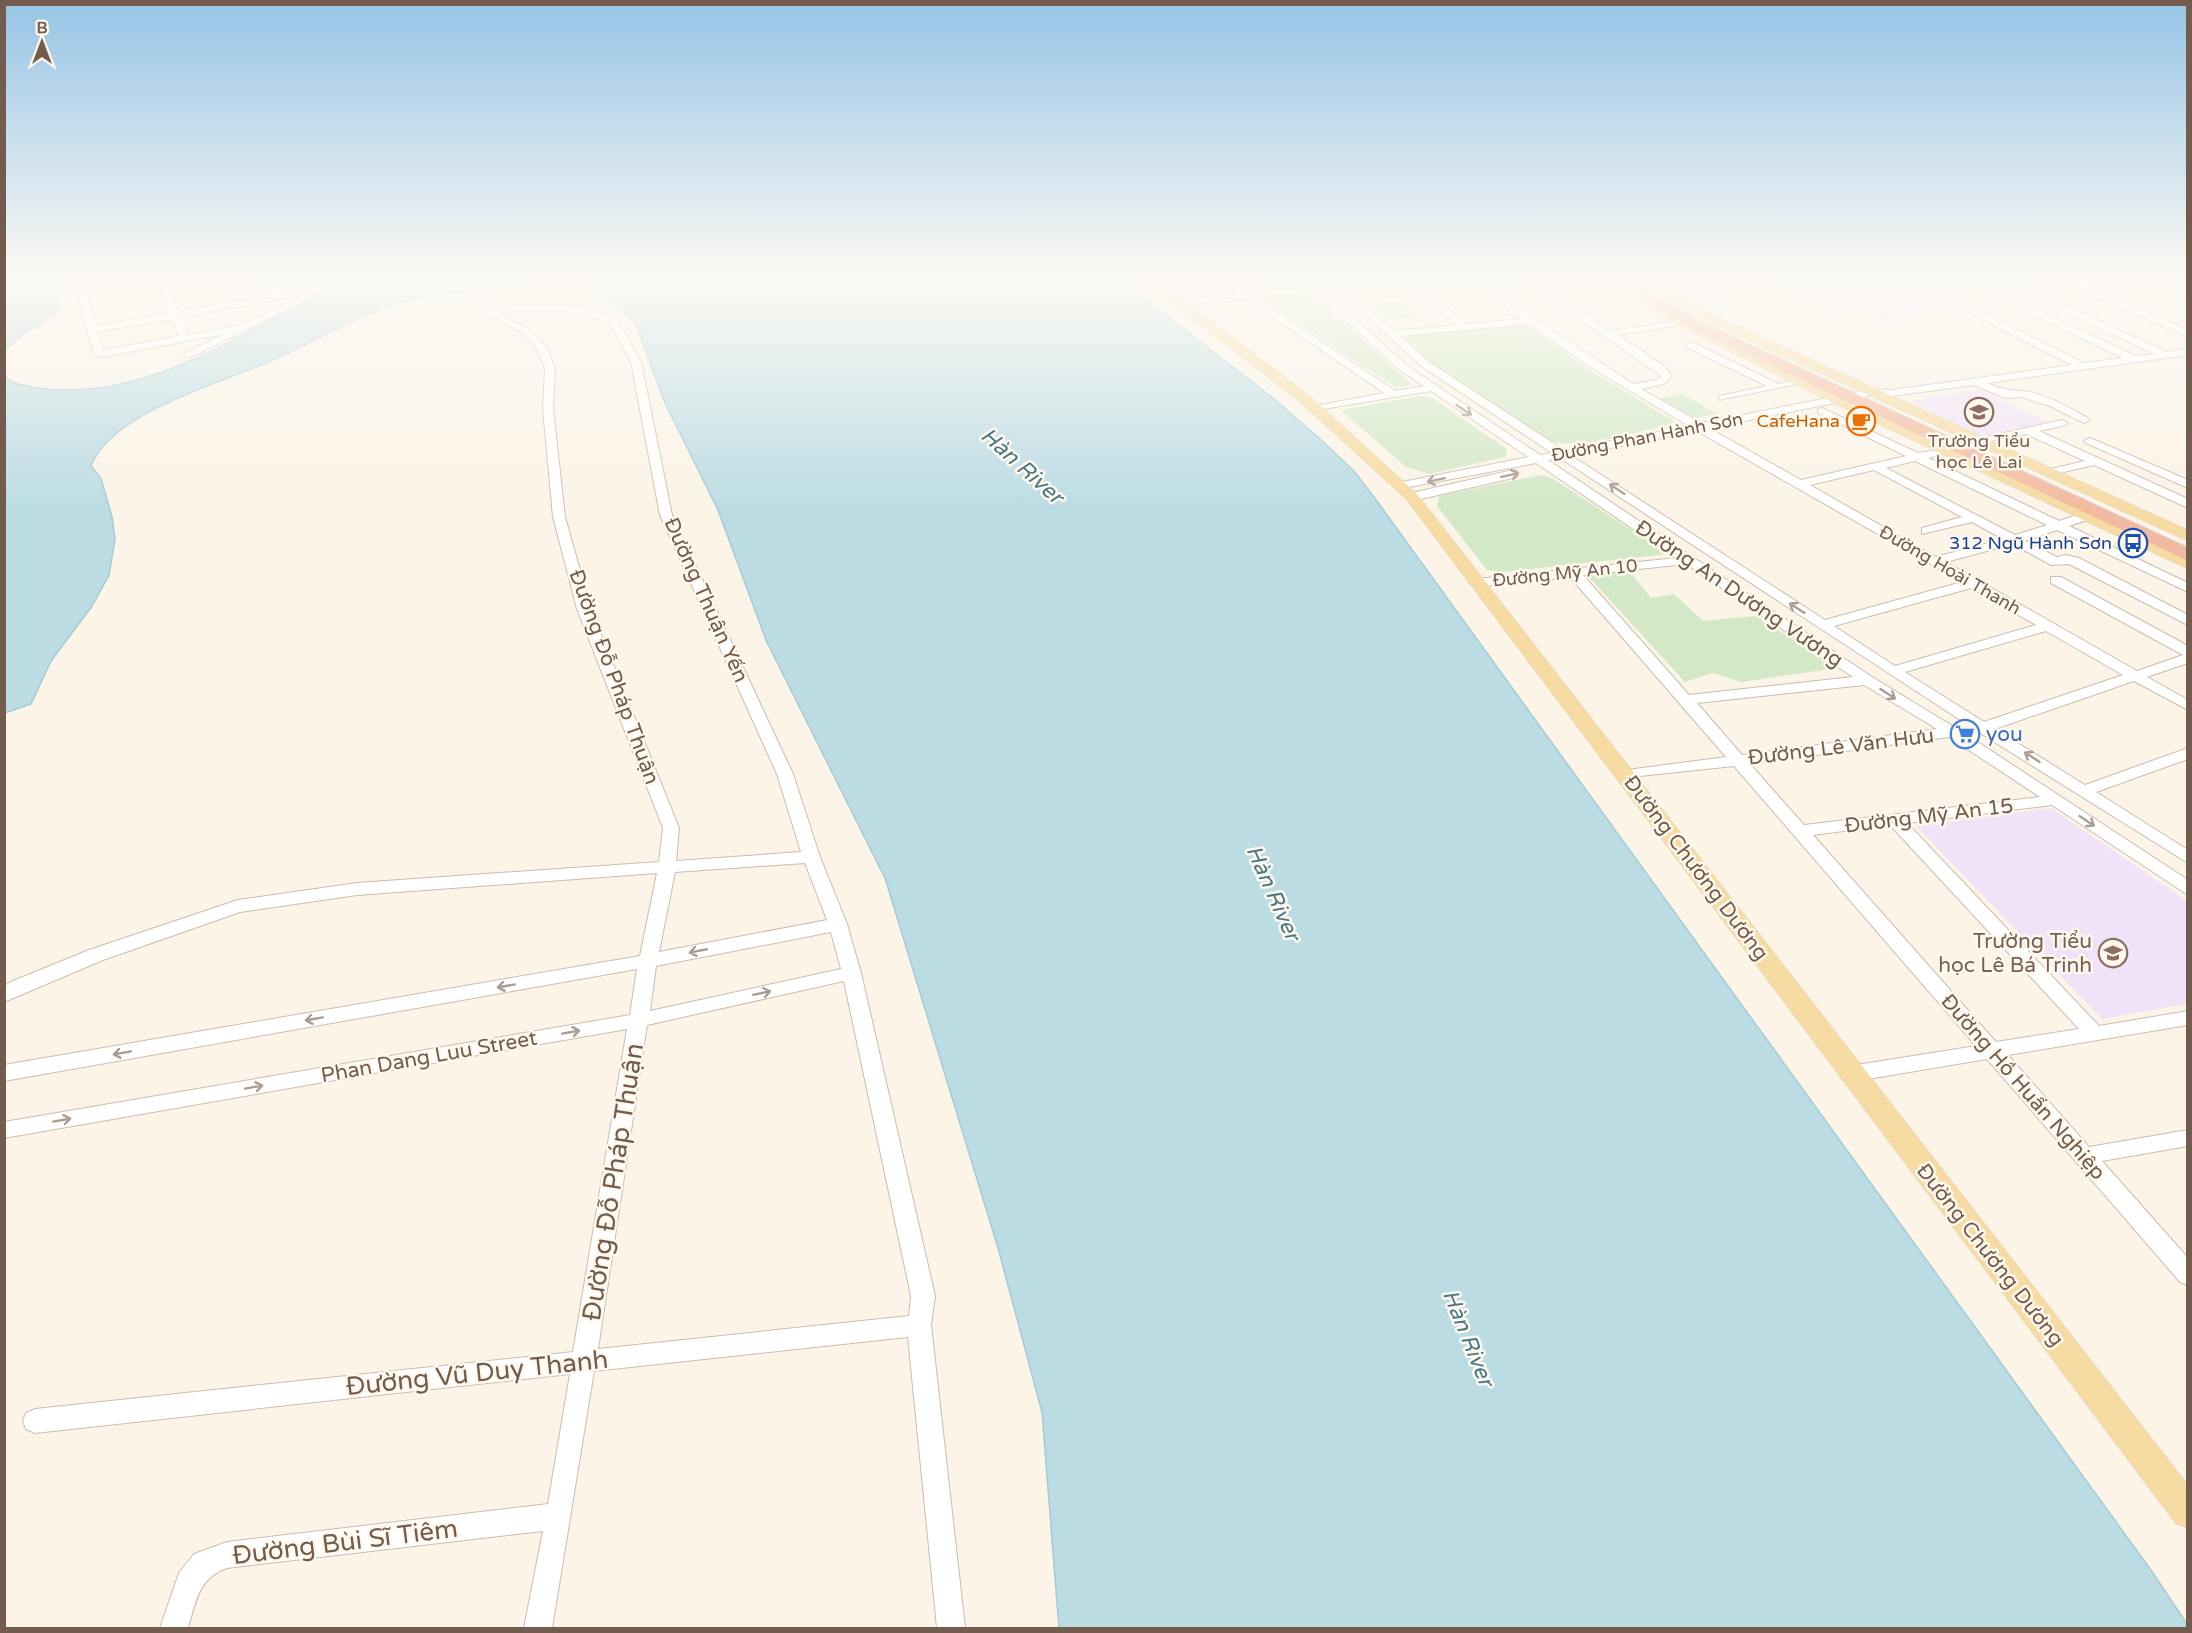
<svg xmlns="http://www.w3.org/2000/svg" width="2192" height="1633" font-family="'Varela Round',sans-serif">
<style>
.education{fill:#f1e3f7}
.green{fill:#d2e8c6}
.water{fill:#bcdce4;stroke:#a3cad5;stroke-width:1.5}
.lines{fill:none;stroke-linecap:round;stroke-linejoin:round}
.minor-casing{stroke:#ccbdad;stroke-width:2}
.major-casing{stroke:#d8d1cd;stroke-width:1}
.highway-casing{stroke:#d8d1cd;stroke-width:2}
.minor{fill:#fff;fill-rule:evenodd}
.major{fill:#f6dba3;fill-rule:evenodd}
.highway{fill:#f2bba1;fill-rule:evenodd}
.oneway{stroke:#ab9d94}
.labels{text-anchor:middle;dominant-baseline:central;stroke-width:5;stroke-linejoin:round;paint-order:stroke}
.far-food-label{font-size:18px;fill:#c56008;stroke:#fef8ed;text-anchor:end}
.far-street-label{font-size:18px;fill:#735c4d;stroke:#fef8ed}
.far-education-label{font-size:18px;fill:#785e54;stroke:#fef8ed}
.far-transit-label{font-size:18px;fill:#164399;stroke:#fef8ed;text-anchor:end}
.street-label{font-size:21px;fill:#735c4d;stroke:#fef8ed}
.shop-label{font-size:21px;fill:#366cbe;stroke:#fef8ed;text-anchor:start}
.education-label{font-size:21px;fill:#785e54;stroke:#fef8ed;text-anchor:end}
.water-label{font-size:22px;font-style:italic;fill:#477885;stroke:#fef8ed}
.near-street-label{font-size:26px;fill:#735c4d;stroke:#fef8ed}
</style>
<rect width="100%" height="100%" fill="#fbf4e7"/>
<!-- education -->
<path class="education" d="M 1658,279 L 1878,279 L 1946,300 L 1962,308 L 1885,319 L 1868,310 L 1843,314 L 1785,282 L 1681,294 Z
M 1978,389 L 2048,422 L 1983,437 L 1910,402 Z
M 2051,808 L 2187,901 L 2187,1004 L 2102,1019 L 1916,826 Z"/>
<!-- green -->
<path class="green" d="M 1230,279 L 1295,279 L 1300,284 L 1297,288 L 1247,291 Z
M 1300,293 L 1313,296 L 1412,385 L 1395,387 L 1262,299 Z
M 1400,302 L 1416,316 L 1387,319 L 1371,304 Z
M 1519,323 L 1526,325 L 1592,372 L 1674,421 L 1672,424 C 1639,431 1584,450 1552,441 L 1432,364 L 1407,338 L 1411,335 Z
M 1682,394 L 1717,414 L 1691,419 L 1656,399 Z
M 1420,396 L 1432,398 L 1507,449 L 1505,457 L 1430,474 L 1406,467 L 1341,410 Z
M 1541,475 L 1552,478 L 1668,554 L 1503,572 L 1487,570 L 1437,506 L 1439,496 Z
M 1630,572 L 1651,598 L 1674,594 L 1703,621 L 1756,616 L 1837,668 L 1741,682 L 1713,673 L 1685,682 L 1587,575 Z"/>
<!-- water -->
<path class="water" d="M 5,279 L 56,279 L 60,311 L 18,338 L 5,350 Z
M 337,279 L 546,279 L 522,282 L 513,287 C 469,292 424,293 383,308 C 344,323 309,345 271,361 C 221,383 112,412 91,466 L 101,478 L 112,517 L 115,539 L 109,575 L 92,606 L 51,661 L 31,704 L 5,713 L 5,376 C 12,385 27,386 38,388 C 144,403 243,333 332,286 Z
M 575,279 L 1116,279 L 1135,291 L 1274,399 L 1319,438 L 1354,471 L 1374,497 L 2153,1573 L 2187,1624 L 2187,1628 L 1059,1628 L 1042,1412 L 998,1248 L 885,878 L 766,640 L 718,510 L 665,403 L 635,322 L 587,280 Z"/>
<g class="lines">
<!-- minor casing -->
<g class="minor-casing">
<path id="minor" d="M 73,279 L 83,279 L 96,326 L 169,313 L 156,279 L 165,279 L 167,285 L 199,279 L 220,279 L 169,290 L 178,312 L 274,294 L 266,279 L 275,279 L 283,293 L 318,285 L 324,279 L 334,279 L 324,289 L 303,295 L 181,317 L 188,335 L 241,325 L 304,295 L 312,297 L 189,358 L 184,355 L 185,353 L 224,334 L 102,357 L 94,354 ZM 172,319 L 179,336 L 103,350 L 97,332 Z
M 1220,279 L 1230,279 L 1250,293 L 1309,286 L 1302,279 L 1312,279 L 1318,285 L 1332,284 L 1328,279 L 1338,279 L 1342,283 L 1412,279 L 1466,324 L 1521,319 L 1466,279 L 1476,279 L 1633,384 L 1657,380 L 1661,376 L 1523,279 L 1534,279 L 1611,331 L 1684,320 L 1684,324 L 1681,325 L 1618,335 L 1664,366 L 1672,376 L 1664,384 L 1641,389 L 1701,423 L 1874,389 L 1892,390 L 2072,365 L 1902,279 L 1914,279 L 2084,363 L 2123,358 L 1958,279 L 1970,279 L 2136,356 L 2154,354 L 2019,290 L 2064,283 L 2059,279 L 2120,279 L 2086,285 L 2188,330 L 2188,337 L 2073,287 L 2035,292 L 2167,352 L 2188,349 L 2188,355 L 1987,383 C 2004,390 2005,390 2023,391 C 2045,393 2068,407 2088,418 L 2090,420 L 2084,423 L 2050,406 L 2021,397 L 2006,398 L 1973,385 L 1892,396 L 1874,395 L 1709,428 L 1801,480 L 1906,456 L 1818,413 L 1818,409 L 1822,408 L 1918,453 L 1950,448 L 1950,452 L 1928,458 L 2059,521 L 2086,512 L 2090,513 L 2090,519 L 2069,526 L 2188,583 L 2188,592 L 2057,530 L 2025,541 L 2057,557 L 2066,555 L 2079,558 L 2188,615 L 2188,625 L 2069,564 L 2051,565 L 2013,544 L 1946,562 L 2137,671 L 2183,655 L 2051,583 L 2051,577 L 2061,577 L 2188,646 L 2188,663 L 2147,677 L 2188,700 L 2188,710 L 2134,681 L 1995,729 L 2085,785 L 2188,748 L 2188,759 L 2096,792 L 2188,850 L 2188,863 L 1980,733 L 1967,735 L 2188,880 L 2188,895 L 2052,805 L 1907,823 L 2099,1026 L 2188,1011 L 2188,1025 L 2008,1055 L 2089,1147 L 2188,1130 L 2188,1146 L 2102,1161 L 2188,1258 L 2188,1285 L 2180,1282 L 1987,1059 L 1850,1082 L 1843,1079 L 1840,1074 L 1843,1069 L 1850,1066 L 1976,1046 L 1734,766 L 1621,778 L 1619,775 L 1621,772 L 1627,770 L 1726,757 L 1570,577 L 1476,587 L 1469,583 L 1476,579 L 1676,558 L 1536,463 L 1398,489 L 1396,486 L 1402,482 L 1528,457 L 1431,391 L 1311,411 L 1310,409 L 1315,406 L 1384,393 L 1247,299 L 1181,306 L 1176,303 L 1181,300 L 1239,294 ZM 1404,282 L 1456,325 L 1395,331 L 1347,288 ZM 1337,289 L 1421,366 L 1552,453 L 1540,455 L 1406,365 L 1324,290 ZM 1314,291 L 1398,369 L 1424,386 L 1395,391 L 1257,298 ZM 1528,324 L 1590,367 L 1689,426 L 1564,450 L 1429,362 L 1400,336 ZM 1697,431 L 1962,582 L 1825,620 L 1572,456 ZM 1560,458 L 1968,725 L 1954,727 L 1872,677 L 1548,460 ZM 1915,461 L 2047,525 L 2015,535 L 1886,468 ZM 1874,470 L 1962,517 L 1922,528 L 1922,534 L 1972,522 L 2003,539 L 1936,557 L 1810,485 ZM 1686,564 L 1853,677 L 1689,695 L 1583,575 ZM 1971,588 L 2036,625 L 1895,666 L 1834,626 ZM 2046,631 L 2123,675 L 1984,722 L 1905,672 ZM 1864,685 L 1937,729 L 1742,755 L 1697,703 ZM 1949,737 L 2040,797 L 1804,825 L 1750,764 ZM 1890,825 L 2079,1029 L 1996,1042 L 1813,835 Z
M 513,305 L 579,306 L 616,318 L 641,362 L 672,515 L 793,774 L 820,857 L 847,924 L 861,973 L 935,1296 L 931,1325 L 965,1628 L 937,1628 L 908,1337 L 594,1371 L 552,1628 L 524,1628 L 543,1531 L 227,1568 C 198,1578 196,1602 188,1628 L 160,1628 L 179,1573 L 194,1554 L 227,1542 L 548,1504 L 570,1374 L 35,1433 L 26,1429 L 23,1421 L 26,1413 L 35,1409 L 573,1352 L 627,1029 L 4,1138 L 4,1122 L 630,1015 L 637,969 L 4,1081 L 4,1065 L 640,956 L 657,873 L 357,895 L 240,912 L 103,960 L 4,1002 L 4,986 L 13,981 L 89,950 L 238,900 L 357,883 L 659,862 L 663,828 L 577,609 L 553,517 L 543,409 L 545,368 L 536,347 L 523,333 L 485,313 ZM 513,311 L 578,312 L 609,322 L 631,362 L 660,515 L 777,774 L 801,852 L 676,861 L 679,828 L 591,609 L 565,517 L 553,409 L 555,368 L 546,346 L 529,329 L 499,314 ZM 805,863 L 827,920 L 659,952 L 675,872 ZM 831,932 L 841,969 L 650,1011 L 656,966 ZM 844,981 L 911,1296 L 909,1316 L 598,1349 L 647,1025 Z
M 1686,343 L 1694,343 L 1778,384 L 1802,379 L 1807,382 L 1719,400 L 1719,396 L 1767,386 L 1686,347 Z
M 2062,420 L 2068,423 L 2066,425 L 2039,431 L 2188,499 L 2188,508 L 2094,465 L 2046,476 L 2046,470 L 2085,461 L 2026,434 L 1979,443 L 1973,440 Z
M 2090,438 L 2188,480 L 2188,488 L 2086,443 L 2084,441 Z
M 1513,470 L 1517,471 L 1517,477 L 1412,501 L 1406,497 L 1412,493 Z"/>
</g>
<!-- major casing -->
<g class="major-casing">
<path id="major" d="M 1141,279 L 1155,279 L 1310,396 L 1417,494 L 2188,1485 L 2188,1528 L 2176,1524 L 1407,500 L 1300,402 Z
M 1604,279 L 1619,279 L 1685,319 L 1841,396 L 2188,558 L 2188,569 L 1831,402 L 1677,325 Z
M 1638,279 L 1653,279 L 1718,317 L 2188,530 L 2188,541 L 1710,323 Z"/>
</g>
<!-- highway casing -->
<g class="highway-casing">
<path id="highway" d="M 1612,279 L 1628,279 L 1705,324 L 2188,548 L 2188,561 L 1695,330 Z"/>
</g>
<!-- minor -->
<use href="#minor" class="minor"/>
<!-- major -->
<use href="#major" class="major"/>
<!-- highway -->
<use href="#highway" class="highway"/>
</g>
<!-- one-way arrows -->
<defs><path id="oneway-shaft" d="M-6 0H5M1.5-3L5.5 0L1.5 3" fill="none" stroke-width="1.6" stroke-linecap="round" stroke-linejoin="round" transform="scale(1.5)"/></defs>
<g class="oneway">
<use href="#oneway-shaft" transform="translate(1464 410) rotate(34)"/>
<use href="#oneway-shaft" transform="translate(1510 475) rotate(-13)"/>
<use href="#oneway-shaft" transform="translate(1436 480) rotate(168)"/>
<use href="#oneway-shaft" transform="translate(1617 489) rotate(-147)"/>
<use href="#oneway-shaft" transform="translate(1797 608) rotate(-147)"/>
<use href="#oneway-shaft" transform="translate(1888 694) rotate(33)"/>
<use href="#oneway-shaft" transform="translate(2032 757) rotate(-147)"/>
<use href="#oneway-shaft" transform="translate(2087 821) rotate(34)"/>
<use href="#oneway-shaft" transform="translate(698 951) rotate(169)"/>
<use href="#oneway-shaft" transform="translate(506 986) rotate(170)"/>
<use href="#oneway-shaft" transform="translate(762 993) rotate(-12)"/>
<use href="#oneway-shaft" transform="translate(314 1019) rotate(170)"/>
<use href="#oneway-shaft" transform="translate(571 1032) rotate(-10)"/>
<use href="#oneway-shaft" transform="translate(122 1053) rotate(170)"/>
<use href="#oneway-shaft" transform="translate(254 1087) rotate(-10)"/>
<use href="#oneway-shaft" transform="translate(62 1120) rotate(-10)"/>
</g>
<!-- sky -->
<linearGradient id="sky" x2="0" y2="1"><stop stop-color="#96c4e6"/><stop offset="0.55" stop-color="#fdfaf4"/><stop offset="1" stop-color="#fdfaf4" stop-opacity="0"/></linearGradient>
<rect width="2192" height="508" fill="url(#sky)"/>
<!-- icons -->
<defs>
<g id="school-ring" transform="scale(1.5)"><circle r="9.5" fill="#fef8ed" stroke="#8d6e63" stroke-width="1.5"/><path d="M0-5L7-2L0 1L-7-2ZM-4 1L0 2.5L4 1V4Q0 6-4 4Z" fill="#8d6e63"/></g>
<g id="cafe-ring" transform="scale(1.5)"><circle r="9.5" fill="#fef8ed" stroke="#e8710a" stroke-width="1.5"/><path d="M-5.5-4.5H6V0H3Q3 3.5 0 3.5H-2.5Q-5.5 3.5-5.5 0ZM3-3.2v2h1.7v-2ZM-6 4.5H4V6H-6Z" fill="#e8710a"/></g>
<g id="bus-ring" transform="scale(1.5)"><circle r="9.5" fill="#fef8ed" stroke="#1a4fb4" stroke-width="1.5"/><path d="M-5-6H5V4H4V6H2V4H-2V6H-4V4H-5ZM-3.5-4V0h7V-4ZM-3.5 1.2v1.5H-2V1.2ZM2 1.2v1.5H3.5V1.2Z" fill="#1a4fb4"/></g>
<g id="supermarket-ring" transform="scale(1.5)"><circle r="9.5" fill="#fef8ed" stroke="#3f7fe0" stroke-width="1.5"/><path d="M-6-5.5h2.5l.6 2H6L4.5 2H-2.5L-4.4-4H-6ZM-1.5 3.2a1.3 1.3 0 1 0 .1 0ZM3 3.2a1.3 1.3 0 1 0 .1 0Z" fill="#3f7fe0"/></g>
</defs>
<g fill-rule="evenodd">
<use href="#school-ring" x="1979" y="412"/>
<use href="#cafe-ring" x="1861" y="421"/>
<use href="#bus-ring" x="2133" y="543"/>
<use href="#supermarket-ring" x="1965" y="734"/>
<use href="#school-ring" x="2113" y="953"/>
</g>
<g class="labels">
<!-- far-food labels -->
<g class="far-food-label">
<text x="1840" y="421">CafeHana</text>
</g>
<!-- far-street labels -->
<g class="far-street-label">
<text transform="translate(1647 437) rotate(-11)">Đường Phan Hành Sơn</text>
<text transform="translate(1950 570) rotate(30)">Đường Hoài Thanh</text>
<text transform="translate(1565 573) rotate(-6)">Đường Mỹ An 10</text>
</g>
<!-- far-education labels -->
<g class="far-education-label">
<text x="1979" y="441">Trường Tiểu<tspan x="1979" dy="21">học Lê Lai</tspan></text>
</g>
<!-- far-transit labels -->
<g class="far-transit-label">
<text x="2112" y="543">312 Ngũ Hành Sơn</text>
</g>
<!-- street labels -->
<g class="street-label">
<text transform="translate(1739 594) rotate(34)">Đường An Dương Vương</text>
<text transform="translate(706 600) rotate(66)">Đường Thuận Yến</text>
<text transform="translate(614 677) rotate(70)">Đường Đỗ Pháp Thuận</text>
<text transform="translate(1841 747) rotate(-7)">Đường Lê Văn Hưu</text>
<text transform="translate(1929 816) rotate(-7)">Đường Mỹ An 15</text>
<text transform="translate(1696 868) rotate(53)">Đường Chương Dương</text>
<text transform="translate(429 1057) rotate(-10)">Phan Dang Luu Street</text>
<text transform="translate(2023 1087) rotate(49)">Đường Hồ Huấn Nghiệp</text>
<text transform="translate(1990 1255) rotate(52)">Đường Chương Dương</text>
</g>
<!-- shop labels -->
<g class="shop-label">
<text x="1986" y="734">you</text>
</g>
<!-- education labels -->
<g class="education-label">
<text x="2092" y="941">Trường Tiểu<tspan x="2092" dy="24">học Lê Bá Trinh</tspan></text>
</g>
<!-- water labels -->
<g class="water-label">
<text transform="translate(1022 466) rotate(42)">Hàn River</text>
<text transform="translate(1273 893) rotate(66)">Hàn River</text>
<text transform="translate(1468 1338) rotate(68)">Hàn River</text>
</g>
<!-- near-street labels -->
<g class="near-street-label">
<text transform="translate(613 1182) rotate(-81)">Đường Đỗ Pháp Thuận</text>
<text transform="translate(477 1373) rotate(-6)">Đường Vũ Duy Thanh</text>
<text transform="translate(345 1542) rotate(-7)">Đường Bùi Sĩ Tiêm</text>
</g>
</g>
<!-- border -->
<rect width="2192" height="1633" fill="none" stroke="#735c4d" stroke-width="12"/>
<!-- north arrow -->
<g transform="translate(42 42)" stroke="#fef8ed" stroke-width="4.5" paint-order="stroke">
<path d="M0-4.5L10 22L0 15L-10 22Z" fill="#735c4d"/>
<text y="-9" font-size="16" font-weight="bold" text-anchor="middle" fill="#735c4d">B</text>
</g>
</svg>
